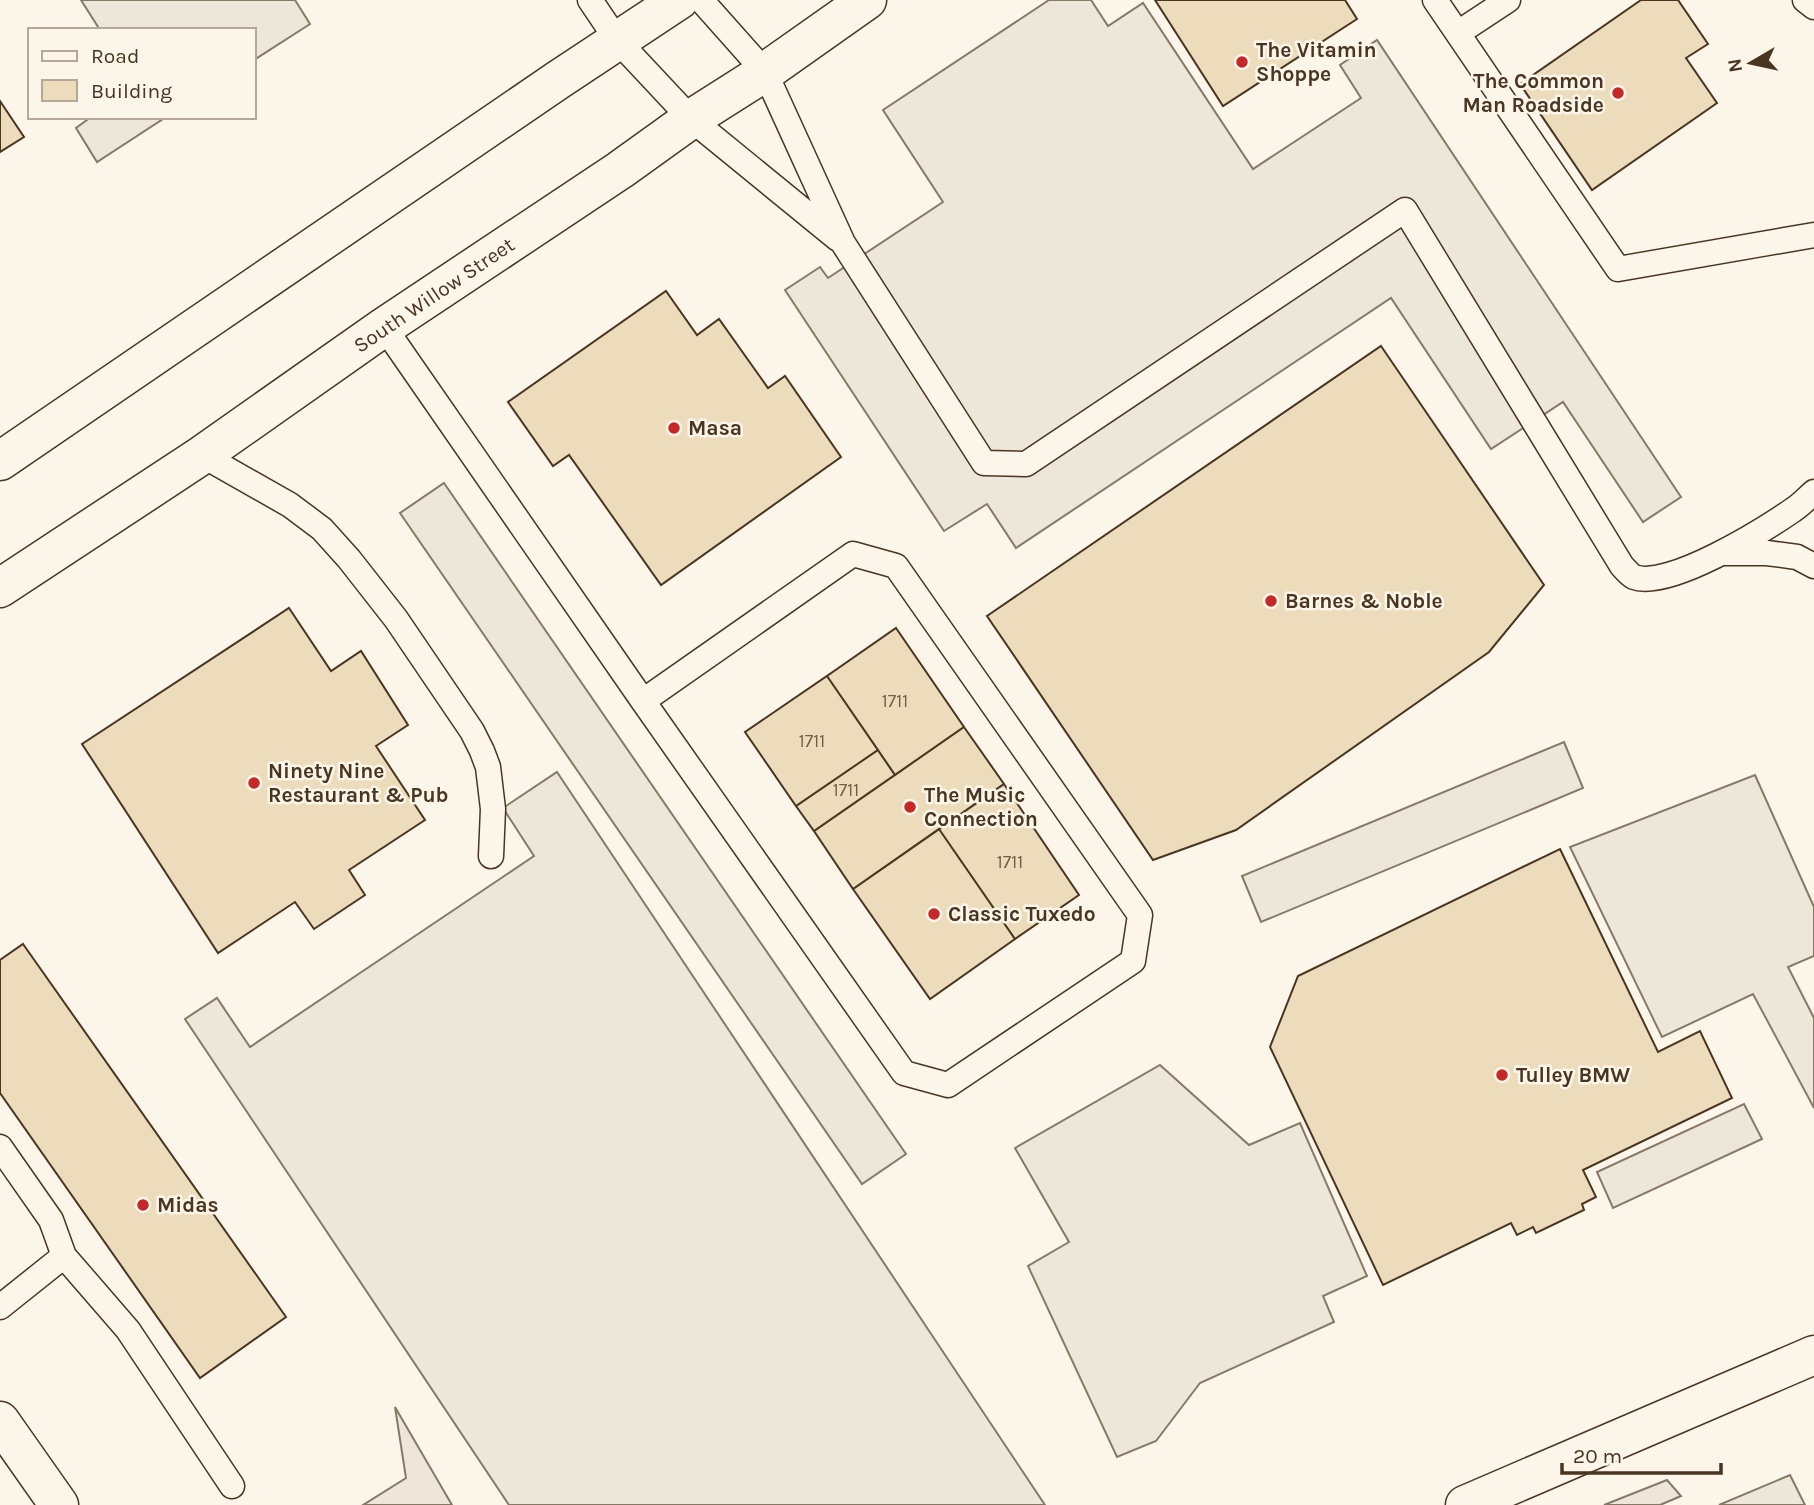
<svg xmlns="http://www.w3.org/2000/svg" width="1814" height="1505" font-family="Karla,sans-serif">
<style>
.green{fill:#ede6d9;stroke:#887966;stroke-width:2}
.parking{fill:#ede7d9;stroke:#887966;stroke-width:2}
.building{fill:#ecdcbc;stroke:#4a3520;stroke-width:2}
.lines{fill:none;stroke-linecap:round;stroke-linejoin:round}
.lane-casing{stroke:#4a3520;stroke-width:27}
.street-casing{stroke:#4a3520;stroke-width:41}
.primary-casing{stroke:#4a3520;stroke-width:41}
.lane{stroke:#fbf6e9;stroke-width:24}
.street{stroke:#fbf6e9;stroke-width:38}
.primary{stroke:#fbf6e9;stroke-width:38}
.poi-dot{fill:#c62828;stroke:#fbf6e9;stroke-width:2.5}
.labels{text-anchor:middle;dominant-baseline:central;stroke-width:5;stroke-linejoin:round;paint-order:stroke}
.number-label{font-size:18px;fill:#725f47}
.poi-label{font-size:21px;font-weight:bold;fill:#4a3520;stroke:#fbf6e9;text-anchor:start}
.street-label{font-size:21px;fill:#4a3520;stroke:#fbf6e9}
</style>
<rect width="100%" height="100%" fill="#fbf6e9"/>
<!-- green -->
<path class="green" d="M 395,1407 L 452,1505 L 363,1505 L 406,1478 Z
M 1667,1480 L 1681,1496 L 1660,1505 L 1604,1505 Z"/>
<!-- parking -->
<path class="parking" d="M 81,0 L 295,0 L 310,24 L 254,60 L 254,30 L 100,30 Z
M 1049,0 L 1091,0 L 1108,26 L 1143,3 L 1253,169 L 1361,98 L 1340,65 L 1377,40 L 1681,497 L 1643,522 L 1563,402 L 1491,449 L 1391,298 L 1016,548 L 987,504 L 944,531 L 785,290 L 820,267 L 828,278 L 943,202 L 883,110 Z
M 91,117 L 166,117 L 97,162 L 76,128 Z
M 444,483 L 906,1154 L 862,1184 L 400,513 Z
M 1564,742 L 1583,788 L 1261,922 L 1242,876 Z
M 557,772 L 1045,1505 L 509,1505 L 185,1019 L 217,998 L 250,1047 L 534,856 L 503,808 Z
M 1755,775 L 1814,907 L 1814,956 L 1788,967 L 1814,1018 L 1814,1108 L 1753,994 L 1662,1037 L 1570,847 Z
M 1160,1065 L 1249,1145 L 1300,1123 L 1367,1276 L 1323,1296 L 1334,1322 L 1200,1383 L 1156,1441 L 1117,1457 L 1028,1266 L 1069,1242 L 1015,1148 Z
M 1744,1104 L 1762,1139 L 1613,1208 L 1597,1172 Z
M 1790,1475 L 1805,1505 L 1719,1505 Z"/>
<!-- building -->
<path class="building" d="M 1155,0 L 1345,0 L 1357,19 L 1223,106 Z
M 1641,0 L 1678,0 L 1708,44 L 1686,58 L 1717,103 L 1592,190 L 1520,84 Z
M 0,101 L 24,137 L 0,152 Z
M 666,291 L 697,335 L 719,319 L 768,388 L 785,376 L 841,457 L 661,585 L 569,455 L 553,466 L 508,402 Z
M 1381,346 L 1544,585 L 1489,652 L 1236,830 L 1153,860 L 987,616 Z
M 289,608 L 331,671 L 361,651 L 408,725 L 376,746 L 425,820 L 349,870 L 365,895 L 314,929 L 295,902 L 218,953 L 82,744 Z
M 896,628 L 964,727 L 895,775 L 827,676 Z
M 827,676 L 878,750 L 796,806 L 745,732 Z
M 964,727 L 1004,784 L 853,889 L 814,831 Z
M 878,750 L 895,775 L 814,831 L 796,806 Z
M 1004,784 L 1079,895 L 1015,939 L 939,829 Z
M 939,829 L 1015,939 L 930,999 L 853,889 Z
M 1560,849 L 1658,1052 L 1700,1031 L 1732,1098 L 1583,1170 L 1596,1197 L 1582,1204 L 1584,1210 L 1536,1233 L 1533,1227 L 1517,1235 L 1511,1223 L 1383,1285 L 1270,1047 L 1298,976 Z
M 23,944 L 286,1317 L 200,1378 L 0,1093 L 0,960 Z"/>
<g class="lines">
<!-- lane casing -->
<g class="lane-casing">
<path id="lane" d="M 590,0 L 617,40 L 691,119 L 838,239
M 701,0 L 765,72 L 843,243 L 984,463 L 1026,464 L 1405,210 L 1622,566 C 1625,569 1630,575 1634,577 C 1668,590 1764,530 1793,510 C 1801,505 1807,498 1814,492
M 1435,0 L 1618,269 L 1814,235
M 1805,0 L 1814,7
M 1458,33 L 1508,0
M 384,327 L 643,701 L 904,1073 L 948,1085 L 1133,961 L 1140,915 L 896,566 L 853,554 L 643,701
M 202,455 L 290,505 L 322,529 L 349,559 L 396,619 L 472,731 L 482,751 L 488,767 L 493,809 L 491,856
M 1723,553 L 1767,553 L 1797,557 L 1814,566
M 0,1147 L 51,1220 L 64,1256 L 0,1307
M 64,1256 L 128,1330 L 232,1486"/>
</g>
<!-- street casing -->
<g class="street-casing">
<path id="street" d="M 0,1421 L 59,1505
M 1465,1505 L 1814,1355"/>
</g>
<!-- primary casing -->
<g class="primary-casing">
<path id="primary" d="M 0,461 L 558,80 L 679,0
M 0,588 L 202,455 L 384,327 L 620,170 L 691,119 L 765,72 L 867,0"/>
</g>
<!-- lane -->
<use href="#lane" class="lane"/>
<!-- street -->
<use href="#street" class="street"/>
<!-- primary -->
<use href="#primary" class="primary"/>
</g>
<!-- markers -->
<g class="poi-dot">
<circle cx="1242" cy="62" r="7"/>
<circle cx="1618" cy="93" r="7"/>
<circle cx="674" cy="428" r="7"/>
<circle cx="1271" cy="601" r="7"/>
<circle cx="254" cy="783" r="7"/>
<circle cx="910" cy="807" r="7"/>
<circle cx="934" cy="914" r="7"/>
<circle cx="1502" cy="1075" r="7"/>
<circle cx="143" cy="1205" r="7"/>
</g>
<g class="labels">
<!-- number labels -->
<g class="number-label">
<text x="895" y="701">1711</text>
<text x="812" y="741">1711</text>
<text x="846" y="790">1711</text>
<text x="1010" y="862">1711</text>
</g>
<!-- poi labels -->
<g class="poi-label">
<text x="1256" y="50">The Vitamin<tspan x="1256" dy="24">Shoppe</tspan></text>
<text x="1604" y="81" text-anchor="end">The Common<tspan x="1604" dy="24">Man Roadside</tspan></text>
<text x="688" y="428">Masa</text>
<text x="1285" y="601">Barnes &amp; Noble</text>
<text x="268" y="771">Ninety Nine<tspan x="268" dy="24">Restaurant &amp; Pub</tspan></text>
<text x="924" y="795">The Music<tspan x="924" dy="24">Connection</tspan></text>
<text x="948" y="914">Classic Tuxedo</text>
<text x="1516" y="1075">Tulley BMW</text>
<text x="157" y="1205">Midas</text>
</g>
<!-- street labels -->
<g class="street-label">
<text transform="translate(434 295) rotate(-34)">South Willow Street</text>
</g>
</g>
<!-- legend -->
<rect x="28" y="28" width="228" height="91" fill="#fbf6e9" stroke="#b4a999" stroke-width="2"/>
<rect x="42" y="51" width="35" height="10" fill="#fbf6e9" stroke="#b4a999" stroke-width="2"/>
<text x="91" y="63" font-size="21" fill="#4a3520">Road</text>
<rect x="42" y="80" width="35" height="21" fill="#ecdcbc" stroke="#b4a999" stroke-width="2"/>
<text x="91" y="98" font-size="21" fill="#4a3520">Building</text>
<!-- north arrow -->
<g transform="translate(1751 63) rotate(261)" stroke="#fbf6e9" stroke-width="5" paint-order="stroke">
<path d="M0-5L12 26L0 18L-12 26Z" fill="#4a3520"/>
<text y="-10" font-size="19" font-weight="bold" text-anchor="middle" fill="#4a3520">N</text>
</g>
<!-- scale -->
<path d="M1562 1463v10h159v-10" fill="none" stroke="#4a3520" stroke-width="3.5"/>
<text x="1573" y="1463" font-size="21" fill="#4a3520" stroke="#fbf6e9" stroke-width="5" paint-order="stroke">20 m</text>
</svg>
